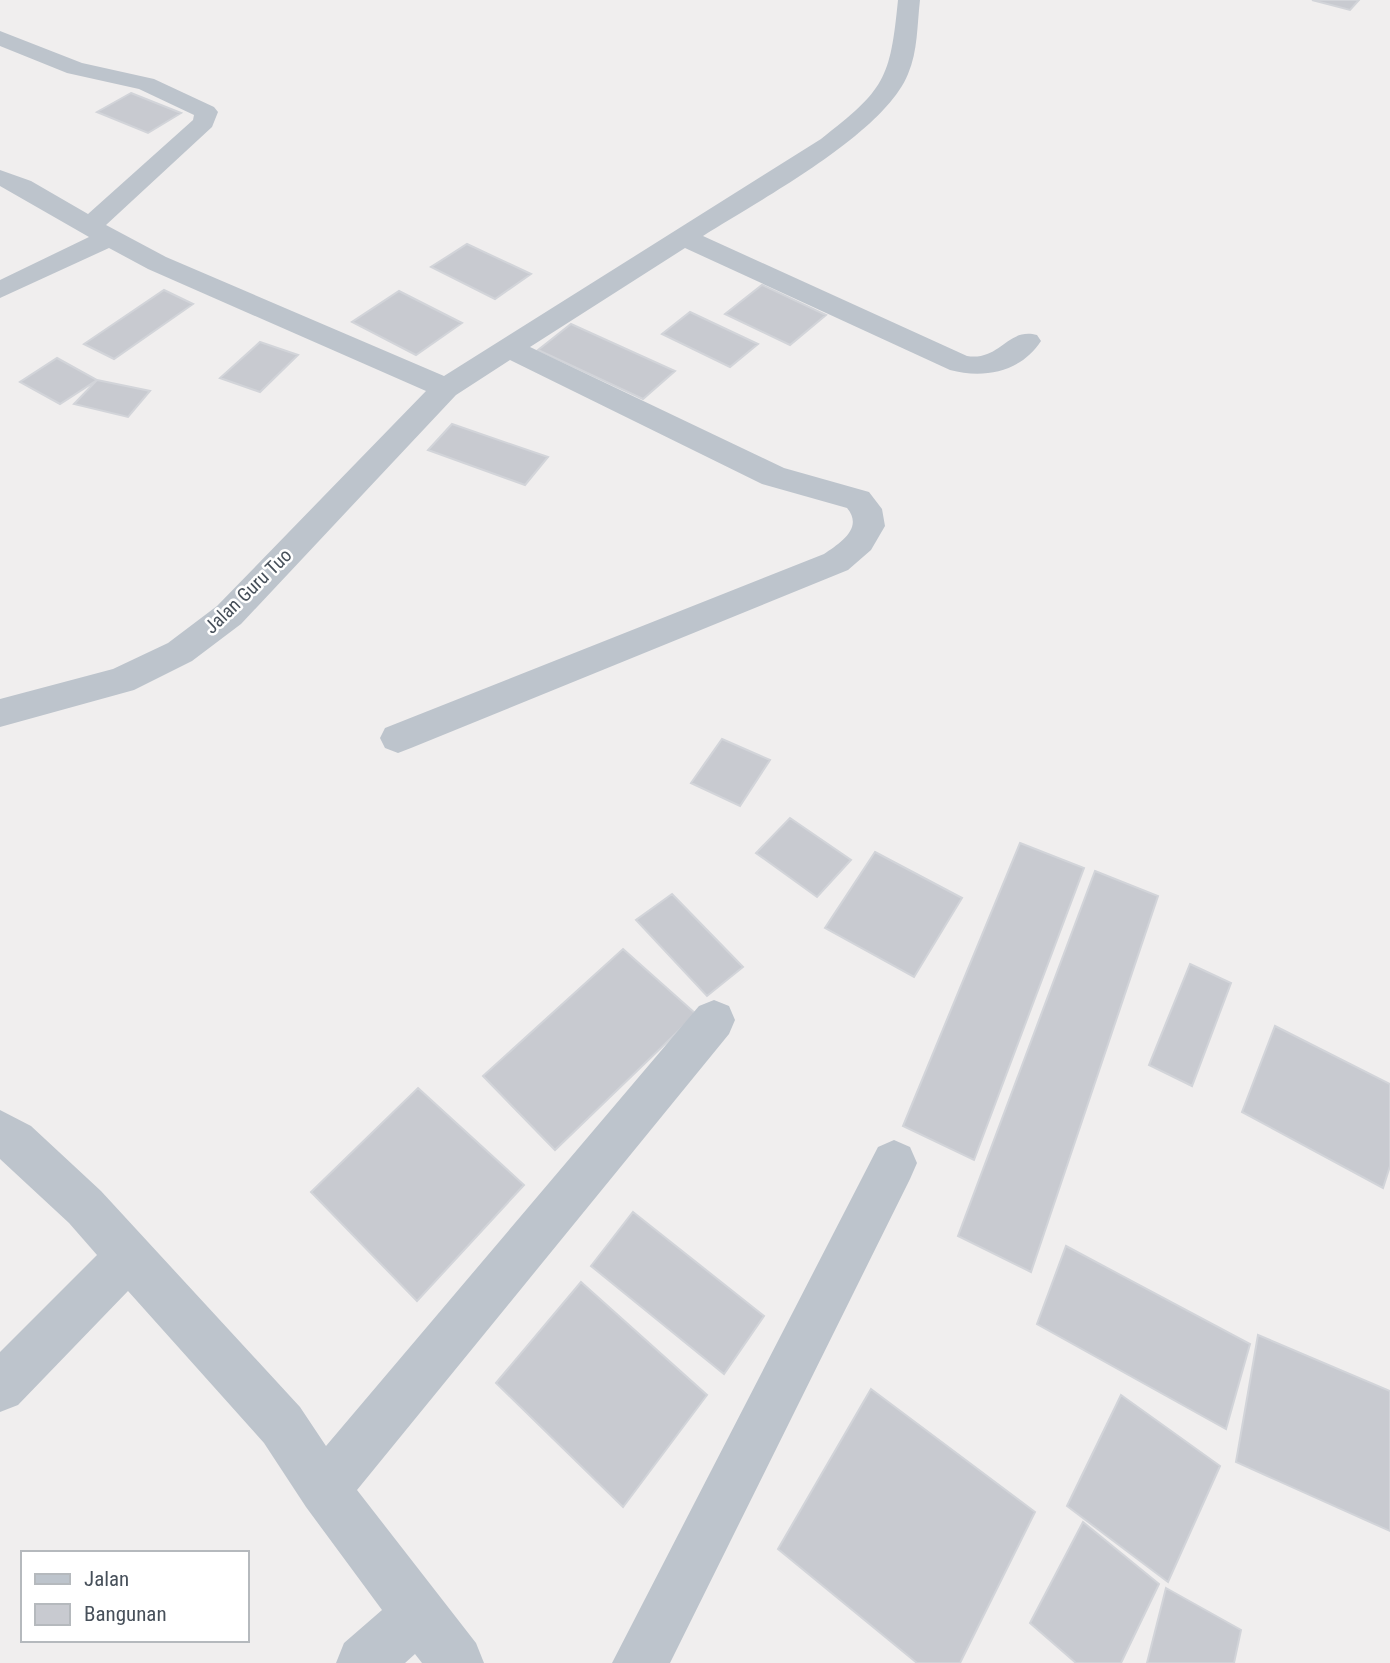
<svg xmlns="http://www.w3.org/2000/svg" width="1390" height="1663" font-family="'Roboto Condensed',sans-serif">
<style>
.building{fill:#c8cad0;stroke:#d2d4d9;stroke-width:2}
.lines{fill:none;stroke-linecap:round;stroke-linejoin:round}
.minor{fill:#bdc4cc;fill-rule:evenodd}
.labels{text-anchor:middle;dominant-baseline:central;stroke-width:5;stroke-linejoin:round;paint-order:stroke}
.street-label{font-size:19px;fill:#47505a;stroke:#fff}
</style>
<rect width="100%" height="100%" fill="#f0eeee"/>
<!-- building -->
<path class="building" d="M 1312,0 L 1359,0 L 1350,10 Z
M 131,93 L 181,113 L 148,133 L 97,112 Z
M 467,244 L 531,274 L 495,299 L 431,267 Z
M 762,285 L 826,315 L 790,345 L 725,314 Z
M 164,290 L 193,304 L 114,359 L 84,344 Z
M 399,291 L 462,323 L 416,355 L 352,322 Z
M 690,312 L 758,344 L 730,367 L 662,334 Z
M 571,324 L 675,371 L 643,399 L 538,350 Z
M 260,342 L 298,355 L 260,392 L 220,378 Z
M 57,358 L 97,380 L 60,404 L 20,382 Z
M 97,380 L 150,391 L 128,417 L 74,404 Z
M 452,424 L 548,457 L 525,485 L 428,450 Z
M 722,739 L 770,760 L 740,806 L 691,783 Z
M 790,818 L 851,860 L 817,897 L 756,853 Z
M 1020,843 L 1084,868 L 974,1160 L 903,1126 Z
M 875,852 L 962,898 L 914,977 L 825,928 Z
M 1095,871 L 1158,896 L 1031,1272 L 958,1236 Z
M 672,894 L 743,967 L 707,996 L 636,920 Z
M 623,949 L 696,1014 L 555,1150 L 483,1076 Z
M 1190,964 L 1231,983 L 1192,1086 L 1149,1065 Z
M 1275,1026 L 1390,1084 L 1390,1166 L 1383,1188 L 1242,1112 Z
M 418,1088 L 524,1185 L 417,1301 L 311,1192 Z
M 633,1212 L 764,1316 L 724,1374 L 591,1266 Z
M 1066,1246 L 1250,1344 L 1226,1429 L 1037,1324 Z
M 581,1282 L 707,1395 L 623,1507 L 496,1383 Z
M 1258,1335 L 1390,1391 L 1390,1531 L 1236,1462 Z
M 871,1389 L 1035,1512 L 960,1663 L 917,1663 L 778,1549 Z
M 1121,1395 L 1220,1466 L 1168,1582 L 1067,1506 Z
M 1083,1522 L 1159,1584 L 1121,1663 L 1076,1663 L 1030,1623 Z
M 1166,1588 L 1241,1630 L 1234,1663 L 1147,1663 Z"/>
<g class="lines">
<!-- minor -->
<path class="minor" d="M 898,0 L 920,0 C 917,25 918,51 908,74 C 884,134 758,201 703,236 L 967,356 C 1001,361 1007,327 1037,335 L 1041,341 C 1021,372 984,379 950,370 L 685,248 L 530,347 L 784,468 L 869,492 L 882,509 L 885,526 L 871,550 L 848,570 L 411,748 L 398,753 L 385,748 L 380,738 L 385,728 L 824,554 C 840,543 864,528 847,508 L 762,484 L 510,360 L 456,395 L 241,624 L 192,661 L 134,690 L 0,727 L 0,699 L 113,669 L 168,643 L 217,606 L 426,391 L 148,269 L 109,248 L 0,298 L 0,280 L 89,237 L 0,186 L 0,170 L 31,181 L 88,214 L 193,120 L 194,115 L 139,89 L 67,73 L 0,46 L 0,31 L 82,63 L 154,79 L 214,107 L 218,112 L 212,127 L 106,225 L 166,257 L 444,376 L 821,139 C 885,89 890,80 898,0 Z
M 714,1000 L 729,1006 L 735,1020 L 729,1034 L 357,1490 L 476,1643 L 484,1663 L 422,1663 L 415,1654 L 405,1663 L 336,1663 L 344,1643 L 382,1610 L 306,1507 L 264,1443 L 128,1291 L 18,1405 L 0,1412 L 0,1352 L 97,1255 L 69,1223 L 0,1159 L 0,1110 L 31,1126 L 101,1191 L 300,1407 L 326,1446 L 699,1006 Z
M 894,1140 L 910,1147 L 917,1163 L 910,1179 L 670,1663 L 612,1663 L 878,1147 Z"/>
</g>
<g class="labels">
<!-- street labels -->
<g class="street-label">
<text transform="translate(248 591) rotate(-44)">Jalan Guru Tuo</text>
</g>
</g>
<!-- legend -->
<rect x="21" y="1551" width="228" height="91" fill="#ffffff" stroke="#b5b9bd" stroke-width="2"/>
<rect x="35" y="1574" width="35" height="10" fill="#bdc4cc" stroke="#b5b9bd" stroke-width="2"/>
<text x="84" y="1586" font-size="21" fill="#47505a">Jalan</text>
<rect x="35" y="1604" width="35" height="21" fill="#c8cad0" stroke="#b5b9bd" stroke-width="2"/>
<text x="84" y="1621" font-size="21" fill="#47505a">Bangunan</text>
</svg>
